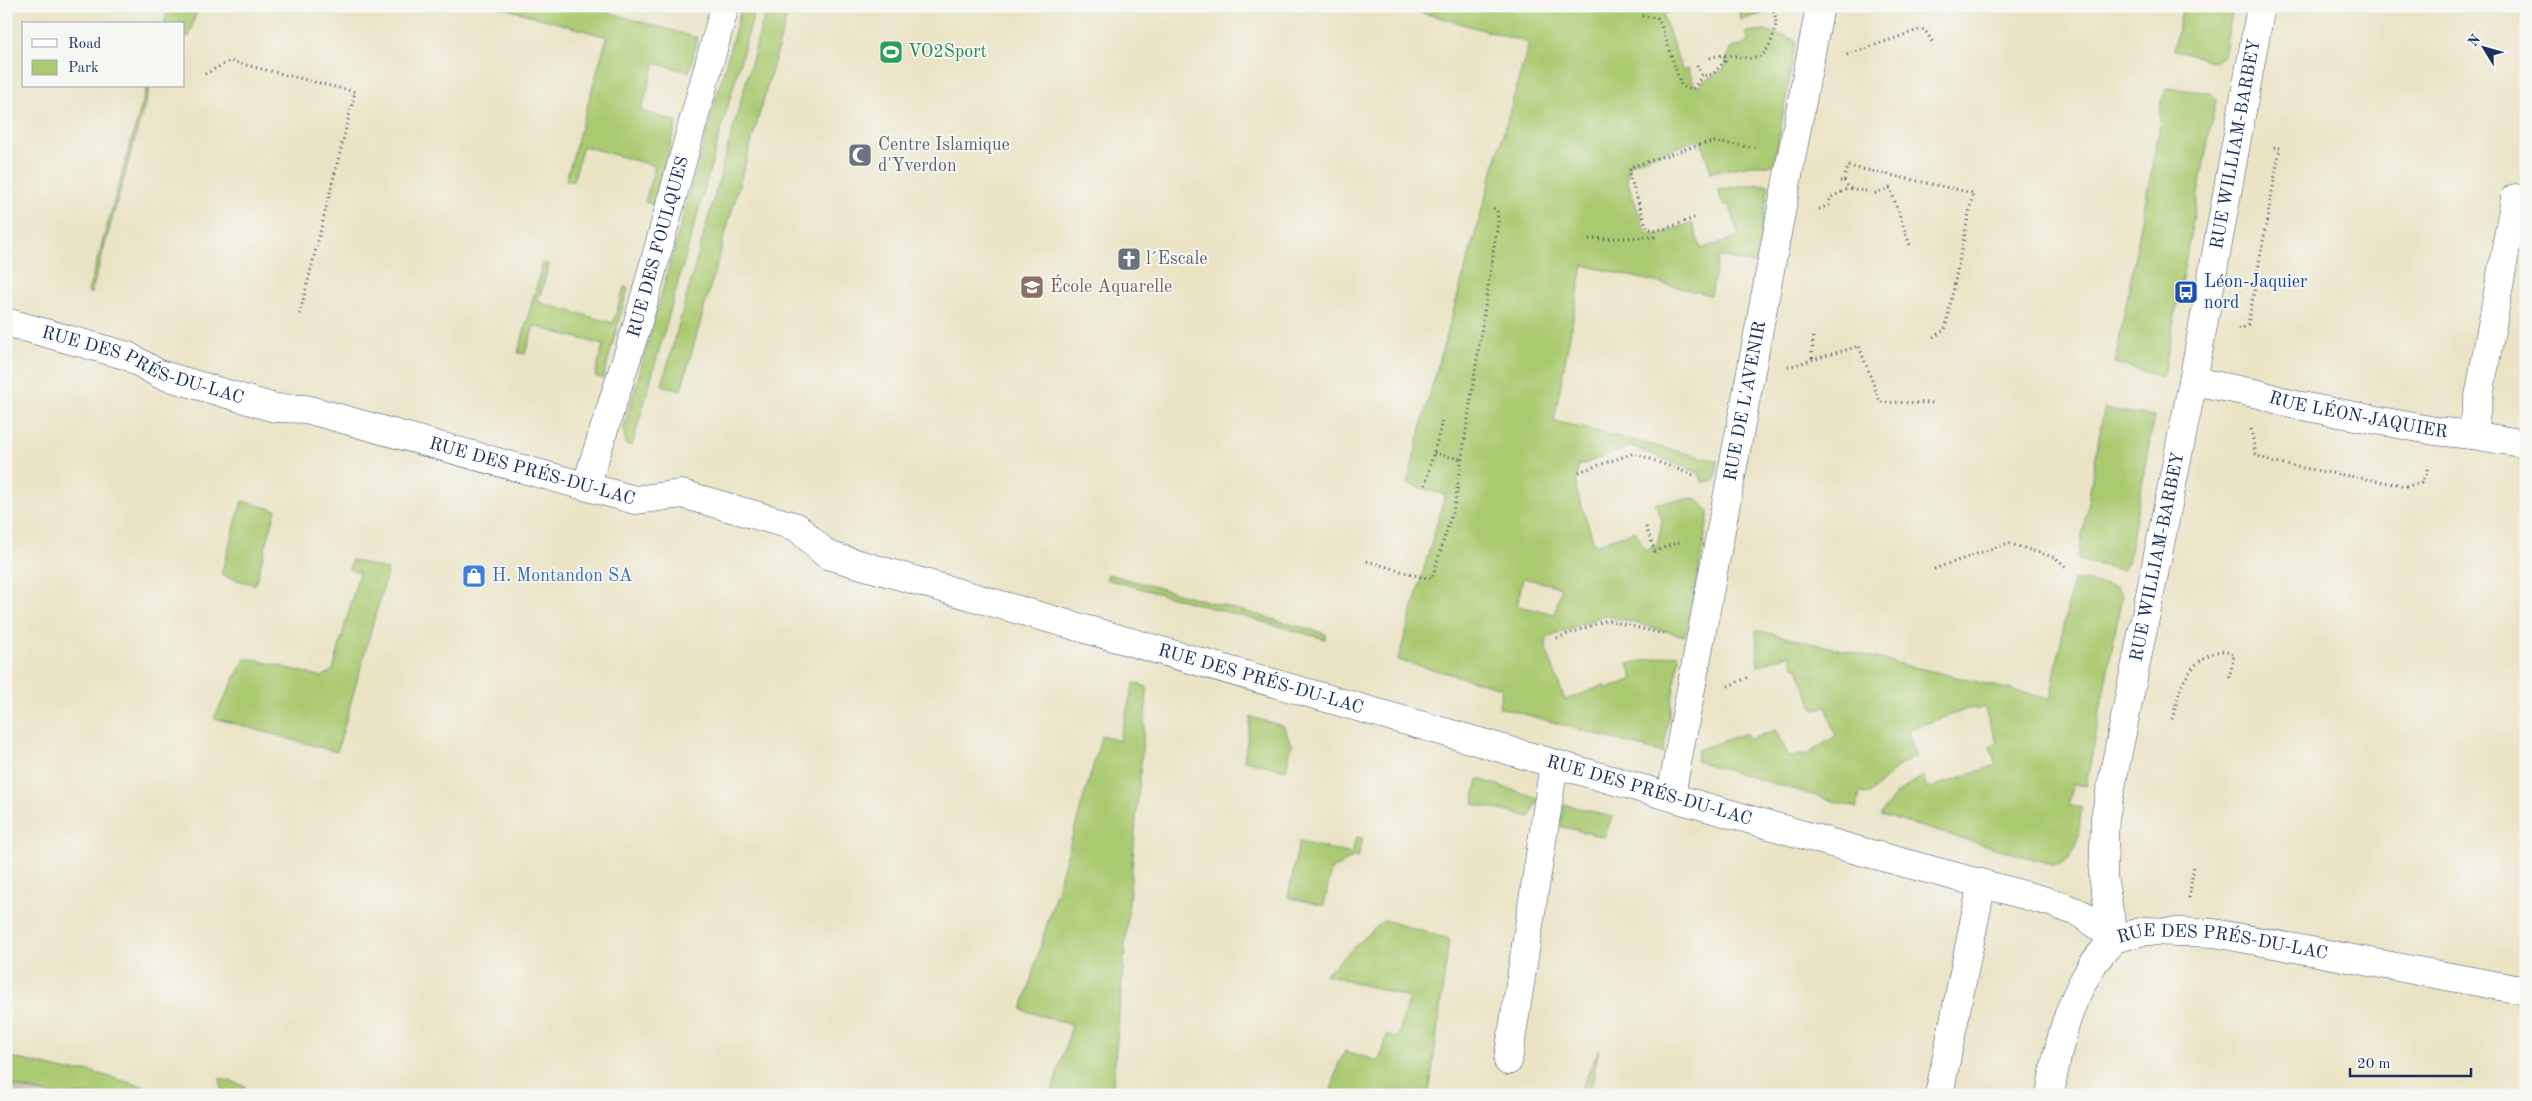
<svg xmlns="http://www.w3.org/2000/svg" width="2532" height="1101" font-family="'Old Standard TT',serif">
<style>
.industrial{fill:#c8c4b8}
.green{fill:#aaca71;stroke:#627c68;fill-rule:evenodd}
.lines{fill:none;stroke-linecap:round;stroke-linejoin:round}
.minor-casing{stroke:#3a4a6d;stroke-width:29}
.path{stroke:#3a4a6d;stroke-width:3;stroke-dasharray:1 4;stroke-linecap:butt}
.minor{stroke:#fff;stroke-width:28}
.labels{text-anchor:middle;dominant-baseline:central;stroke-width:4;stroke-linejoin:round;paint-order:stroke}
.leisure-label{font-size:18px;fill:#27864d;stroke:#f6f6f2;text-anchor:start}
.street-label{font-size:18px;fill:#1b2f5e;stroke:#f6f6f2}
.worship-label{font-size:18px;fill:#5b616d;stroke:#f6f6f2;text-anchor:start}
.transit-label{font-size:18px;fill:#164399;stroke:#f6f6f2;text-anchor:start}
.education-label{font-size:18px;fill:#785e54;stroke:#f6f6f2;text-anchor:start}
.shop-label{font-size:18px;fill:#366cbe;stroke:#f6f6f2;text-anchor:start}
</style>
<rect width="100%" height="100%" fill="#f6f6f2"/>
<filter id="ink" filterUnits="userSpaceOnUse"><feTurbulence type="fractalNoise" baseFrequency=".02" numOctaves="2"/><feDisplacementMap in="SourceGraphic" scale="10" xChannelSelector="R" yChannelSelector="G"/><feConvolveMatrix kernelMatrix="1 2 1 2 8 2 1 2 1" color-interpolation-filters="sRGB"/></filter>
<filter id="wash" filterUnits="userSpaceOnUse"><feTurbulence type="fractalNoise" baseFrequency=".0096" numOctaves="4" result="noise"/><feDisplacementMap in="SourceGraphic" scale="20" xChannelSelector="R" yChannelSelector="G"/><feGaussianBlur stdDeviation="1.12" result="paint"/><feColorMatrix in="noise" values="0 0 0 0 0 0 0 0 0 0 0 0 0 0 0 0 0 1.4 0 .05"/><feComposite in="paint" operator="in"/></filter>
<g filter="url(#wash)">
<rect width="100%" height="100%" fill="#eae3c4"/>
<!-- industrial -->
<path class="industrial" d="M 6,1084 L 52,1095 L 6,1095 Z"/>
<!-- green -->
<path class="green" d="M 169,6 L 198,6 L 189,37 L 184,36 L 184,24 L 164,24 Z
M 497,6 L 585,6 L 698,38 L 689,72 L 655,63 L 641,111 L 677,122 L 653,204 L 645,202 L 655,166 L 583,146 L 573,182 L 566,180 L 607,37 Z
M 742,6 L 756,6 L 632,446 L 625,444 L 624,428 Z
M 767,6 L 790,6 L 681,390 L 662,385 Z
M 1399,6 L 1687,6 L 1663,15 L 1682,70 L 1688,68 L 1694,84 L 1698,87 L 1702,82 L 1724,69 L 1730,49 L 1749,42 L 1746,32 L 1765,30 L 1796,40 L 1774,165 L 1752,165 L 1711,172 L 1700,139 L 1629,164 L 1627,180 L 1646,233 L 1658,235 L 1692,223 L 1701,249 L 1739,236 L 1730,206 L 1723,205 L 1718,190 L 1744,185 L 1769,185 L 1755,264 L 1719,256 L 1711,295 L 1583,265 L 1554,421 L 1718,461 L 1715,481 L 1702,482 L 1699,473 L 1631,446 L 1578,466 L 1576,490 L 1595,545 L 1635,531 L 1646,550 L 1657,546 L 1662,521 L 1655,503 L 1696,498 L 1709,512 L 1690,619 L 1684,636 L 1604,615 L 1547,638 L 1546,649 L 1565,700 L 1605,685 L 1607,689 L 1633,679 L 1628,664 L 1677,654 L 1679,658 L 1663,753 L 1499,707 L 1502,688 L 1398,660 L 1445,495 L 1407,484 L 1429,397 L 1529,43 ZM 1523,578 L 1561,587 L 1555,614 L 1517,606 Z
M 1737,6 L 1767,6 L 1768,12 L 1741,20 Z
M 2183,6 L 2233,6 L 2224,56 L 2215,62 L 2174,50 Z
M 147,86 L 150,86 L 91,294 L 88,292 Z
M 2167,88 L 2211,93 L 2216,99 L 2164,373 L 2161,377 L 2115,363 L 2159,130 L 2161,101 Z
M 543,263 L 549,265 L 538,302 L 613,323 L 624,287 L 628,288 L 603,379 L 595,376 L 603,345 L 534,326 L 525,354 L 518,353 Z
M 2104,409 L 2154,416 L 2128,563 L 2122,570 L 2078,560 Z
M 242,501 L 276,510 L 255,585 L 221,575 Z
M 352,560 L 388,570 L 337,752 L 214,718 L 245,659 L 253,659 L 322,677 L 333,670 L 359,573 L 349,569 Z
M 1108,574 L 1326,634 L 1325,639 L 1106,579 Z
M 2073,579 L 2117,587 L 2122,595 L 2086,786 L 2073,784 L 2069,804 L 2082,807 C 2078,829 2080,866 2051,864 L 1880,815 L 1896,794 L 1923,776 L 1927,789 L 1996,765 L 1990,746 L 1997,743 L 1984,707 L 1977,710 L 1976,706 L 1907,730 L 1916,756 L 1899,766 L 1869,794 L 1860,793 L 1857,808 L 1696,761 L 1698,750 L 1746,733 L 1749,740 L 1775,730 L 1789,756 L 1806,755 L 1836,736 L 1826,706 L 1814,710 L 1797,666 L 1794,667 L 1790,654 L 1758,666 L 1756,630 L 2050,699 Z
M 1134,683 L 1147,687 L 1147,694 L 1112,1095 L 1051,1095 L 1072,1025 L 1022,1010 L 1102,735 L 1119,741 Z
M 1251,717 L 1283,726 L 1292,744 L 1286,770 L 1244,760 Z
M 1478,779 L 1539,798 L 1530,817 L 1473,804 Z
M 1564,804 L 1612,817 L 1604,837 L 1560,826 Z
M 1356,837 L 1363,838 L 1358,858 L 1353,857 L 1331,870 L 1324,906 L 1288,897 L 1299,842 L 1352,854 Z
M 1384,920 L 1449,939 L 1429,1095 L 1330,1095 L 1339,1062 L 1345,1051 L 1379,1061 L 1387,1035 L 1398,1037 L 1409,998 L 1325,974 Z
M 1599,1049 L 1590,1095 L 1578,1095 Z
M 6,1056 L 68,1071 L 89,1071 L 173,1095 L 52,1095 L 6,1084 Z
M 220,1078 L 245,1086 L 243,1095 L 223,1095 Z"/>
</g>
<g filter="url(#ink)">
<g class="lines">
<!-- minor casing -->
<g class="minor-casing">
<g id="minor">
<path id="s1" d="M 6,322 L 128,356 L 159,374 L 275,408 L 306,409 L 635,500 L 682,494 L 797,527 L 827,555 L 1849,848 L 2050,902 L 2082,914 L 2114,939"/>
<path id="s2" d="M 2193,381 L 2259,394 L 2291,404 L 2435,431 L 2472,435 L 2526,444"/>
<path d="M 2472,435 L 2515,198"/>
<path id="s3" d="M 586,486 L 636,329 L 725,6"/>
<path id="s4" d="M 1671,795 L 1820,6"/>
<path id="s5" d="M 2114,939 L 2144,931 L 2214,933 L 2526,991"/>
<path d="M 1508,1061 L 1554,764"/>
<path d="M 1939,1095 L 1982,883"/>
<path id="s6" d="M 2050,1095 C 2057,1051 2066,1008 2090,969 C 2096,958 2106,949 2114,939 L 2103,876 L 2105,817 L 2193,381 L 2261,6"/>
</g>
</g>
<!-- path -->
<path class="path" d="M 1642,16 L 1657,18 L 1661,25 L 1681,85 L 1687,89 L 1693,89 L 1702,76
M 1847,55 L 1921,29 L 1925,30 L 1933,43
M 1710,58 C 1740,47 1759,76 1773,37 C 1777,25 1777,17 1771,6
M 1697,65 L 1702,76 L 1713,74 L 1725,61 L 1724,54
M 205,74 L 230,61 L 355,92 L 299,317
M 1840,181 L 1844,181 L 1848,166 L 1973,193 L 1945,330 L 1933,337
M 1844,181 L 1849,188 L 1875,193 L 1890,188 L 1910,245
M 1819,209 L 1829,205 L 1830,198 L 1849,188
M 1694,218 C 1681,222 1661,234 1647,228 L 1629,174 L 1631,167 L 1701,144 L 1716,142 L 1757,148
M 1589,239 L 1654,237 L 1655,231
M 2239,328 L 2242,329 L 2248,324 L 2280,148 L 2271,147
M 1812,358 L 1813,334
M 1788,367 L 1859,346 L 1880,402 L 1933,403
M 2251,429 L 2256,455 L 2274,463 L 2407,486 L 2421,483 L 2426,475 L 2428,465
M 1434,453 L 1461,459
M 1579,472 L 1634,453 L 1696,476
M 1425,485 L 1443,418
M 1646,527 L 1655,551 L 1682,541
M 1367,561 L 1421,577 L 1432,578 L 1455,503 L 1498,222 L 1497,210 L 1491,207
M 1934,569 L 2008,543 L 2056,558 L 2067,568
M 1557,638 L 1607,620 L 1667,635
M 1728,686 L 1747,678
M 2172,719 C 2176,707 2178,692 2184,681 C 2193,663 2216,643 2234,655 L 2229,680
M 2189,898 L 2194,865"/>
<!-- minor -->
<use href="#minor" class="minor"/>
</g>
</g>
<!-- icons -->
<defs>
<g id="stadium-square" transform="scale(1.25)"><rect x="-9" y="-9" width="18" height="18" rx="4" fill="#2e9e5b" stroke="#f6f6f2"/><path d="M0-5a6.5 5 0 1 0 0 10a6.5 5 0 1 0 0-10ZM-3.5-1.8h7v3.6h-7Z" fill="#fff"/></g>
<g id="mosque-square" transform="scale(1.25)"><rect x="-9" y="-9" width="18" height="18" rx="4" fill="#6b7280" stroke="#f6f6f2"/><path d="M3.5-4.9A6 6 0 1 0 3.5 4.9A5 5 0 1 1 3.5-4.9Z" fill="#fff"/></g>
<g id="church-square" transform="scale(1.25)"><rect x="-9" y="-9" width="18" height="18" rx="4" fill="#6b7280" stroke="#f6f6f2"/><path d="M-1.2-6h2.4v3.5h3.3v2.4h-3.3V6h-2.4V-.1h-3.3v-2.4h3.3Z" fill="#fff"/></g>
<g id="school-square" transform="scale(1.25)"><rect x="-9" y="-9" width="18" height="18" rx="4" fill="#8d6e63" stroke="#f6f6f2"/><path d="M0-5L7-2L0 1L-7-2ZM-4 1L0 2.5L4 1V4Q0 6-4 4Z" fill="#fff"/></g>
<g id="bus-square" transform="scale(1.25)"><rect x="-9" y="-9" width="18" height="18" rx="4" fill="#1a4fb4" stroke="#f6f6f2"/><path d="M-5-6H5V4H4V6H2V4H-2V6H-4V4H-5ZM-3.5-4V0h7V-4ZM-3.5 1.2v1.5H-2V1.2ZM2 1.2v1.5H3.5V1.2Z" fill="#fff"/></g>
<g id="shop-square" transform="scale(1.25)"><rect x="-9" y="-9" width="18" height="18" rx="4" fill="#3f7fe0" stroke="#f6f6f2"/><path d="M-5-2.5h2.3a2.7 3.5 0 0 1 5.4 0H5L5.5 6h-11ZM-1.5-2.5h3a1.5 2.3 0 0 0-3 0Z" fill="#fff"/></g>
</defs>
<g fill-rule="evenodd">
<use href="#stadium-square" x="891" y="52"/>
<use href="#mosque-square" x="860" y="155"/>
<use href="#church-square" x="1129" y="259"/>
<use href="#school-square" x="1032" y="287"/>
<use href="#bus-square" x="2186" y="292"/>
<use href="#shop-square" x="474" y="576"/>
</g>
<g class="labels">
<!-- leisure labels -->
<g class="leisure-label">
<text x="908" y="52">VO2Sport</text>
</g>
<!-- street labels -->
<g class="street-label">
<text stroke="none"><textPath href="#s6" startOffset="980">RUE WILLIAM-BARBEY</textPath></text>
<text stroke="none"><textPath href="#s3" startOffset="250">RUE DES FOULQUES</textPath></text>
<text stroke="none"><textPath href="#s1" startOffset="144">RUE DES PRÉS-DU-LAC</textPath></text>
<text stroke="none"><textPath href="#s4" startOffset="401">RUE DE L'AVENIR</textPath></text>
<text stroke="none"><textPath href="#s2" startOffset="169">RUE LÉON-JAQUIER</textPath></text>
<text stroke="none"><textPath href="#s1" startOffset="549">RUE DES PRÉS-DU-LAC</textPath></text>
<text stroke="none"><textPath href="#s6" startOffset="560">RUE WILLIAM-BARBEY</textPath></text>
<text stroke="none"><textPath href="#s1" startOffset="1315">RUE DES PRÉS-DU-LAC</textPath></text>
<text stroke="none"><textPath href="#s1" startOffset="1719">RUE DES PRÉS-DU-LAC</textPath></text>
<text stroke="none"><textPath href="#s5" startOffset="110">RUE DES PRÉS-DU-LAC</textPath></text>
</g>
<!-- worship labels -->
<g class="worship-label">
<text x="878" y="145">Centre Islamique<tspan x="878" dy="21">d'Yverdon</tspan></text>
<text x="1146" y="259">l´Escale</text>
</g>
<!-- transit labels -->
<g class="transit-label">
<text x="2204" y="282">Léon-Jaquier<tspan x="2204" dy="21">nord</tspan></text>
</g>
<!-- education labels -->
<g class="education-label">
<text x="1050" y="287">École Aquarelle</text>
</g>
<!-- shop labels -->
<g class="shop-label">
<text x="492" y="576">H. Montandon SA</text>
</g>
</g>
<!-- margin -->
<rect width="2532" height="1101" fill="none" stroke="#f6f6f2" stroke-width="25"/>
<!-- legend -->
<rect x="22" y="22" width="162" height="65" fill="#f6f6f2" stroke="#9ea6b7"/>
<rect x="32" y="39" width="25" height="8" fill="#ffffff" stroke="#9ea6b7"/>
<text x="68" y="48" font-size="15" fill="#1b2f5e">Road</text>
<rect x="32" y="60" width="25" height="15" fill="#aaca71" stroke="#9ea6b7"/>
<text x="68" y="72" font-size="15" fill="#1b2f5e">Park</text>
<!-- north arrow -->
<g transform="translate(2484 48) rotate(307)" stroke="#f6f6f2" stroke-width="4" paint-order="stroke">
<path d="M0-4L9 19L0 12L-9 19Z" fill="#1b2f5e"/>
<text y="-8" font-size="14" font-weight="bold" text-anchor="middle" fill="#1b2f5e">N</text>
</g>
<!-- scale -->
<path d="M2350 1068v8h121v-8" fill="none" stroke="#1b2f5e" stroke-width="2.5"/>
<text x="2357" y="1068" font-size="15" fill="#1b2f5e" stroke="#f6f6f2" stroke-width="4" paint-order="stroke">20 m</text>
</svg>
